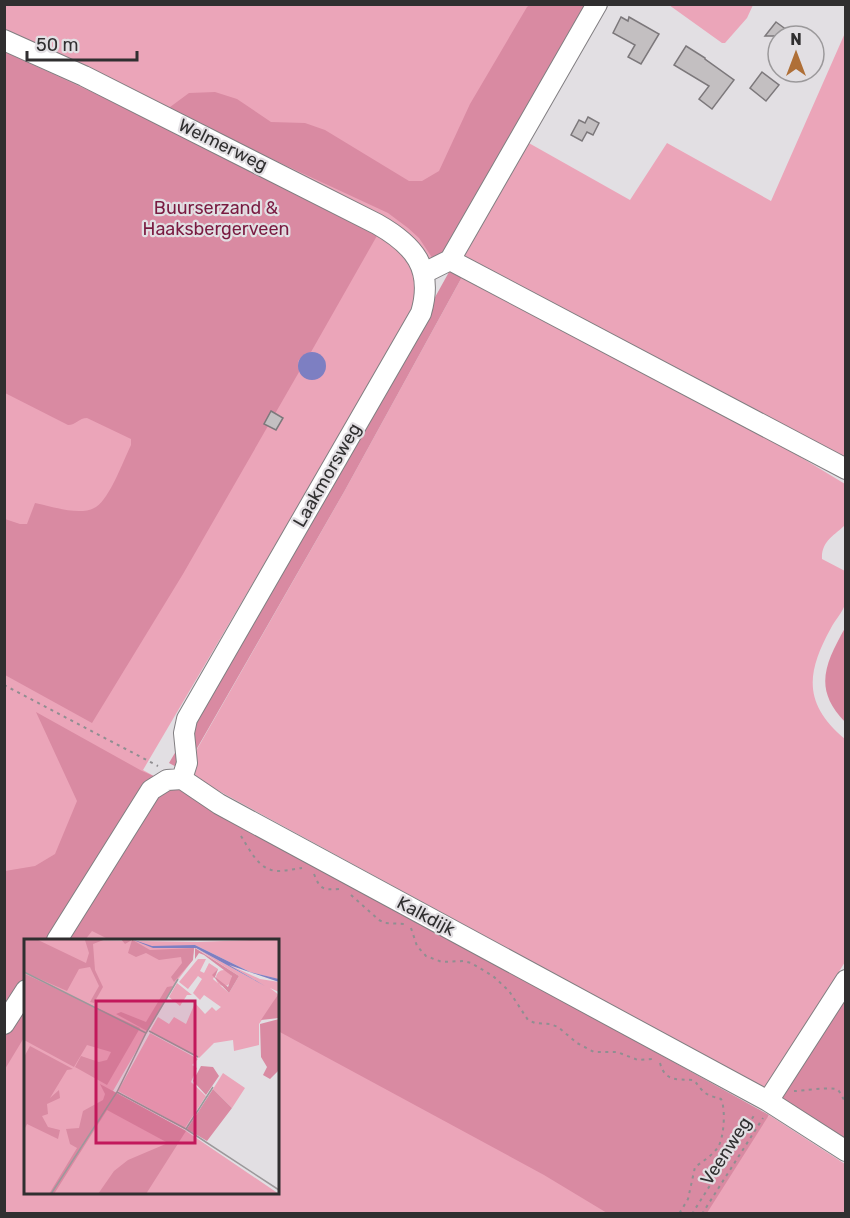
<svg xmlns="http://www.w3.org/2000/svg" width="850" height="1218" font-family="Rubik,sans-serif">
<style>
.green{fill:#eba5b9;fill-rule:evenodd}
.forest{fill:#d98aa2}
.water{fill:#7d7fc2}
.building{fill:#c3bfc1;stroke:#7c787b;stroke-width:1.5}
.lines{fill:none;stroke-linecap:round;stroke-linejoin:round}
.minor-casing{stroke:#817e81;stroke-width:22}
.path{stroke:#908e91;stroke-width:2;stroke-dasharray:3 4.5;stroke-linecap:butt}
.minor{stroke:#fff;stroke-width:20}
.labels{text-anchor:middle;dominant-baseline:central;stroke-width:4.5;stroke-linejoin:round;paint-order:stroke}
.street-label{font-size:18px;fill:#302f30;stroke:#e2dfe3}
.park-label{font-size:18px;fill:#791b41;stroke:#e2dfe3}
.inset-road{fill:none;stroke:#9b999b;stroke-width:1.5}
.view{fill:#c2185b;fill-opacity:0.15;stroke:#c2185b;stroke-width:3}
.inset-edge{fill:none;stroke:#302f30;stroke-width:3}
</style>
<rect width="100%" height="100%" fill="#e2dfe3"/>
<!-- green -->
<path class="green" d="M 5,5 L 582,5 L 350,418 L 143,770 L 768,1117 L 769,1115 L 845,1164 L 845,1213 L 5,1214 ZM 26,940 L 278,940 L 278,1192 L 26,1192 Z
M 669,5 L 753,5 L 747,18 L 725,43 L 722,43 Z
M 845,33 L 845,467 L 464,259 L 464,254 L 527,142 L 630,200 L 667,143 L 771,201 Z
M 462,277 L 784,447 L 845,484 L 845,525 C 835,535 821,541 822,559 L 845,571 C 845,580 848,594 845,604 C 843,612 835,620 831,628 C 806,673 803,704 845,739 L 845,962 L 765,1089 L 184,772 L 344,492 Z"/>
<!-- forest -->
<path class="forest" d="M 531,4 L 589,5 L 447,254 L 433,259 L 419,238 L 408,228 L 388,213 L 166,110 L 189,93 L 215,92 L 237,99 L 271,122 L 305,123 L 325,130 L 409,181 L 422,181 L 439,171 L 470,104 L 527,7 Z
M 5,52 L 148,118 L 378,234 L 311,352 L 305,354 L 298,361 L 299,372 L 183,574 L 92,723 L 5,675 L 5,519 L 20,524 L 27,524 L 35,503 C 52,506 80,517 96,507 C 110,498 123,461 131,445 L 131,439 L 87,418 C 79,418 76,425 68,425 L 5,393 Z
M 449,272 L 453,272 L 462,277 L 344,492 L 184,771 L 169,763 L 302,537 Z
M 845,628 L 845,722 C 813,689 825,664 845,628 Z
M 36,712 L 142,771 L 174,785 L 769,1115 L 707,1213 L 607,1213 L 544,1175 L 278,1031 L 278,940 L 110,940 L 92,931 L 85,940 L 26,940 L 25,1036 L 5,1069 L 5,871 L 35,866 L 55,854 L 77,801 Z
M 845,999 L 845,1139 L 782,1098 Z"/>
<!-- water -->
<path class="water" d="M298 366a14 14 0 1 1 28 0a14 14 0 1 1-28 0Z"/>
<!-- building -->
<path class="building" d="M 621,17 L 628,21 L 629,17 L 659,34 L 641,64 L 628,57 L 635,45 L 613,33 Z
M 776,22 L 795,36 L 765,36 Z
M 686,46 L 705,58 L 705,59 L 734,80 L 712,109 L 699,99 L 709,86 L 674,65 Z
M 762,72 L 779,85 L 766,101 L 750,88 Z
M 588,117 L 599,123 L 593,135 L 587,132 L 582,141 L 571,135 L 579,120 L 585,123 Z
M 271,411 L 283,418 L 276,430 L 264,424 Z"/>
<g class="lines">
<!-- minor casing -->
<g class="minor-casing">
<path id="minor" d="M 4,40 L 84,76 L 377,224 C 414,245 434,268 421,313 L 187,719 L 184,733 L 187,763 L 182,779
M 450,260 L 846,469
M 424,273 L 450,260 L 597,4
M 182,779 L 219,804 L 768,1101 L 846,1151
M 57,940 L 151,790 L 167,780 L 182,779
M 4,1024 L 26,990
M 768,1101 L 846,980"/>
</g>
<!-- path -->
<path class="path" d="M 4,685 L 158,766
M 241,836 C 250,850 259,871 278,871 C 286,871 294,869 302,868
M 314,874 C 320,889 322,890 339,889
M 351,895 L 379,920 L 385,923 L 404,924
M 411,928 L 417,946 L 426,956 L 442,962 L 463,961 L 471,963 L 493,976 L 509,991 L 528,1020 L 535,1023 L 550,1024 L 558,1027 L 577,1043 L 594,1052 L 617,1052 L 638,1060 L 653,1059
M 660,1063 C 665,1082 677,1079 694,1080 C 704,1093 703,1094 721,1099 C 726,1109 724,1138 718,1147 C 712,1156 703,1161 695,1167 L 688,1199 L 679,1214
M 794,1091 C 802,1091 833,1086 838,1090 C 841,1093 843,1099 846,1103
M 692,1214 L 755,1114
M 702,1214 L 763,1118"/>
<!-- minor -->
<use href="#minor" class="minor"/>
</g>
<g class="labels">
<!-- street labels -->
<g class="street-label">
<text transform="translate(223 145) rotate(26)">Welmerweg</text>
<text transform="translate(327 475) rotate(-60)">Laakmorsweg</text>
<text transform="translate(426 916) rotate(28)">Kalkdijk</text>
<text transform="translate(726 1151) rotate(-57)">Veenweg</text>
</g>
<!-- park labels -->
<g class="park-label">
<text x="216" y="208">Buurserzand &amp;<tspan x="216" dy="21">Haaksbergerveen</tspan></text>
</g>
</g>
<!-- overview -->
<g transform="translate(24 939)">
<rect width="255" height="255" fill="#e2dfe3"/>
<path d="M 0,0 L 174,3 L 255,0 L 254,40 L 226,33 L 171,6 L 168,22 L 153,42 L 89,152 L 162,192 L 255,255 L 0,255 ZM 172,9 L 241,47 L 203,25 L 236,40 L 255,43 L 255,53 L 246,49 L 255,56 L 235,85 L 235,106 L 210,112 L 209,101 L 190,104 L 175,119 L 126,92 L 134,78 L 145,85 L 150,78 L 162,85 L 171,64 L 181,75 L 188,68 L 192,72 L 197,68 L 180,56 L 176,61 L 169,54 L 178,40 L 174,37 L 164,50 L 155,43 L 174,20 L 182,20 L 176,32 L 180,34 L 185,24 L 194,30 L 189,40 L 205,54 L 215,37 ZM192 39a8 8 0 1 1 16 0a8 8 0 1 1-16 0ZM 153,44 L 168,56 L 163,56 L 156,67 L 145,58 ZM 126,94 L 174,120 L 168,126 L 173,129 L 167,143 L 182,157 L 161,189 L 94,152 ZM 199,134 L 221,149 L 208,169 L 189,150 Z" fill="#eba5b9"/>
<path d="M 0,0 L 12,0 L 62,24 L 65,14 L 61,1 L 57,0 L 82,0 L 69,5 L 71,31 L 79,48 L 70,64 L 66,63 L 75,47 L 66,28 L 55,30 L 43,52 L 0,33 ZM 97,0 L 107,0 L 126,11 L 170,9 L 169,21 L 150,43 L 147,38 L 158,24 L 157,18 L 135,21 L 122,14 L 112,18 L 104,14 L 108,1 L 101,5 ZM 171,9 L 215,37 L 205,54 L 188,36 L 194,30 L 191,38 L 204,48 L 208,37 L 180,16 L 175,14 L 171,20 ZM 1,35 L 116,89 L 83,146 L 51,128 L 57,117 L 75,123 L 83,121 L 87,113 L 63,106 L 50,128 L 0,101 ZM 149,47 L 123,92 L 92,75 L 97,73 L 122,83 L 143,48 ZM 254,56 L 255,79 L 237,81 L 249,63 ZM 255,80 L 255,131 L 246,140 L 239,136 L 243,128 L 237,118 L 236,85 ZM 6,107 L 49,130 L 43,131 L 26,159 L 35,151 L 36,159 L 23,165 L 24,175 L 18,177 L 24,188 L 36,191 L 34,200 L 3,185 L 0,191 L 0,118 ZM 177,127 L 189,128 L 195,137 L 182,156 L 169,142 ZM 76,145 L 162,192 L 122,255 L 74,255 L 90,232 L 104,221 L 144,204 L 83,171 L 30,255 L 25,255 L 53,209 L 46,205 L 42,190 L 55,189 L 59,172 L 79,161 L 81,155 ZM 189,150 L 208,169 L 183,202 L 163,190 Z" fill="#d98aa2"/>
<path d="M 107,0 L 128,7 L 171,6 L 226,33 L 255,40 L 255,43 L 205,26 L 241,47 L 172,9 L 129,9 Z" fill="#7d7fc2"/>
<path class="inset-road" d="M 0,33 L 122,94M 125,92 L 174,118M 93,153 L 162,190 L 255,251M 162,190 L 189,148M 27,255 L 93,153 L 122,94 L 154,40"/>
<path class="view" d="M 72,62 L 171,62 L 171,204 L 72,204 Z"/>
<rect width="255" height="255" class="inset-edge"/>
</g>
<!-- border -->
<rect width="850" height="1218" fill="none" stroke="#302f30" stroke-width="12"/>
<!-- north arrow -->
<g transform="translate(796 54)"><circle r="28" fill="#e2dfe3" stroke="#9b999b" stroke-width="1.5"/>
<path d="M0-4.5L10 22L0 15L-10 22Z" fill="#af6f37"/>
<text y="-9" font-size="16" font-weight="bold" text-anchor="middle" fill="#302f30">N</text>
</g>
<!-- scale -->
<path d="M27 51v9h110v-9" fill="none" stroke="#302f30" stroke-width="3"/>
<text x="36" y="51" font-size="18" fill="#302f30" stroke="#e2dfe3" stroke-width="4.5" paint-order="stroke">50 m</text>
</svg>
